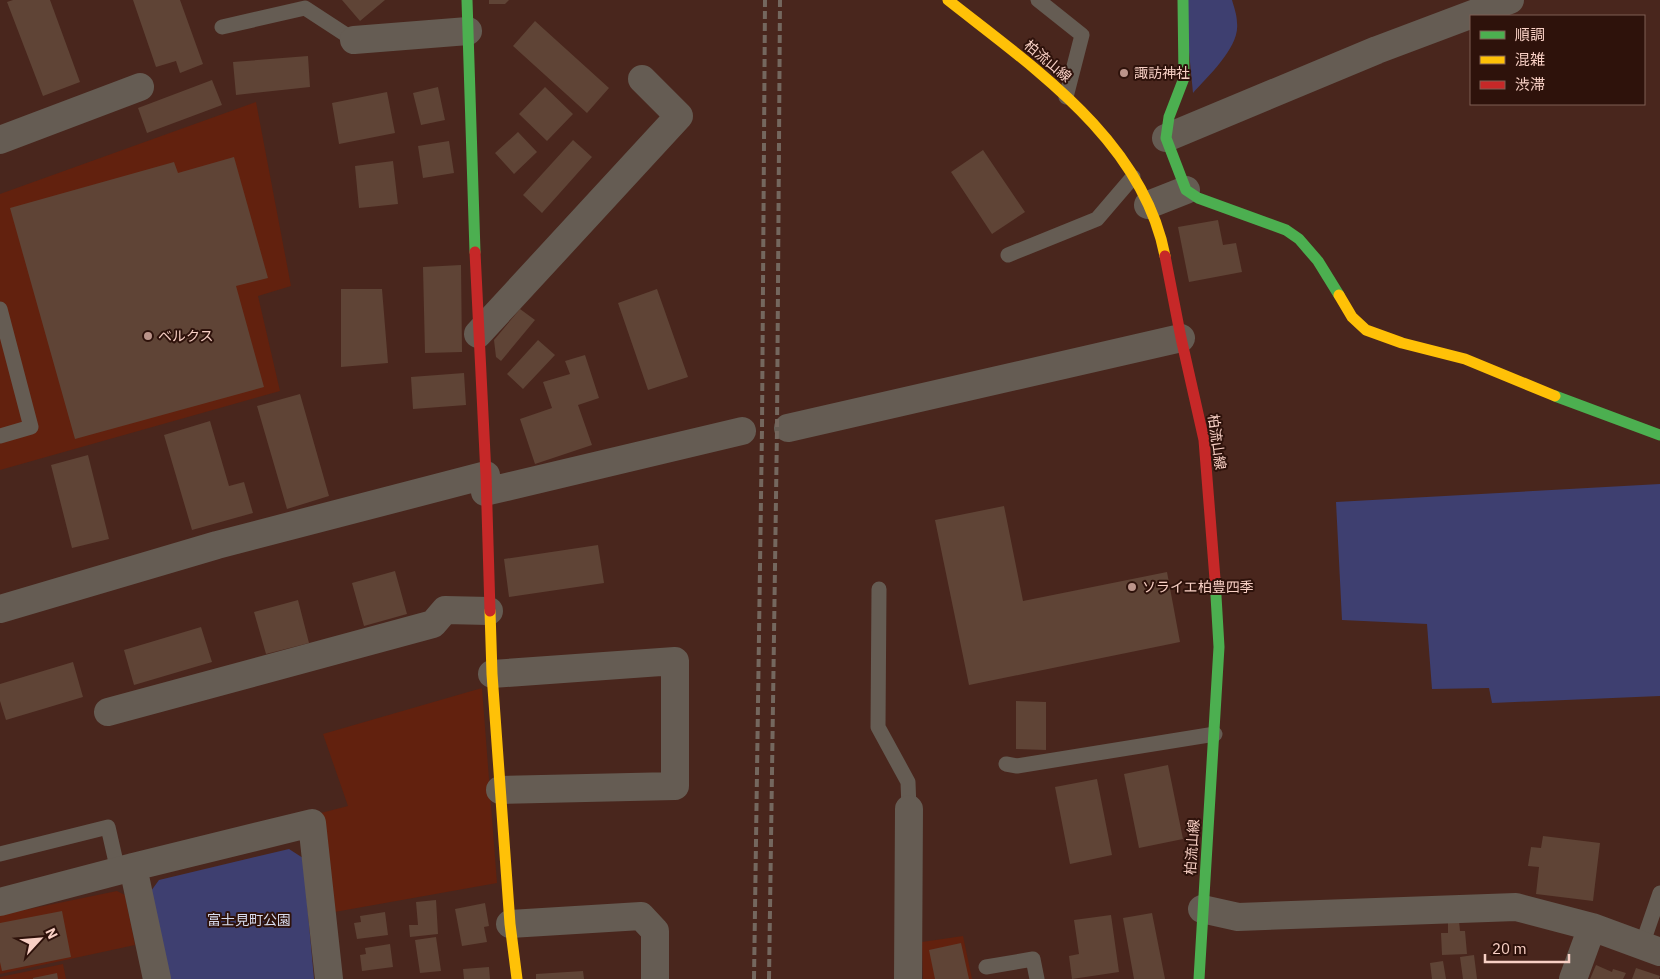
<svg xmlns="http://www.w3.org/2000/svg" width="1660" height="979" font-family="'IBM Plex Sans','Noto Sans JP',sans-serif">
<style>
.built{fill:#62210e}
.green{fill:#3e3f70}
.building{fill:#5f4436}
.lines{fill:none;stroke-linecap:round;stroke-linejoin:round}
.lane{stroke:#655c53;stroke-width:15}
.street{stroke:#655c53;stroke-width:28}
.fast{stroke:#4caf50;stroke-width:11}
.slow{stroke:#ffc107;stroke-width:11}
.jam{stroke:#c62828;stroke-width:11}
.rail{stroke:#74675e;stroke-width:4;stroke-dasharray:8 4;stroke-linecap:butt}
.poi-dot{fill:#bb948a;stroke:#2e120b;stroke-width:2}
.labels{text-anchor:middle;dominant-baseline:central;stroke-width:4;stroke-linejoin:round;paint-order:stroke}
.street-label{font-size:14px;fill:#f8d0c5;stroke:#2e120b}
.poi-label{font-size:14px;fill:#f8d0c5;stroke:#2e120b;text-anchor:start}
.park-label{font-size:14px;fill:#d7dbee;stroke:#2e120b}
</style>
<rect width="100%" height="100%" fill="#49261d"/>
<!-- built -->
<path class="built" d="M 256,102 L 291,286 L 258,296 L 280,391 L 0,470 L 0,194 Z
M 482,688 L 497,883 L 329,913 L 317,814 L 348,806 L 323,734 Z
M 117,891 L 125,895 L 135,945 L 0,974 L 0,915 Z
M 963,936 L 972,979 L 923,979 L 922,942 Z
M 63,964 L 66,979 L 0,979 L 0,977 Z"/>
<!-- green -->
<path class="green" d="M 1184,0 L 1232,0 C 1234,7 1237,15 1237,23 C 1240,47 1208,76 1193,93 Z
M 1660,484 L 1660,696 L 1492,703 L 1489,688 L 1432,689 L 1427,624 L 1342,620 L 1336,502 Z
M 289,849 L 303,858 L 314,979 L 169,979 L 151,891 L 159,880 Z"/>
<!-- building -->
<path class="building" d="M 13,0 L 50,0 L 80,82 L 43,96 L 7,2 Z
M 133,0 L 180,0 L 203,64 L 180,73 L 176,61 L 156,67 Z
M 342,0 L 385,0 L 360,21 Z
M 489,0 L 509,0 L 505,4 L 489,4 Z
M 535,21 L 609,88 L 587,113 L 513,46 Z
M 308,56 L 310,87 L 236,95 L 233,62 Z
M 212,80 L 222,105 L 147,133 L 138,108 Z
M 438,87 L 445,120 L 421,125 L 413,93 Z
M 545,87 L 573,114 L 547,141 L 519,114 Z
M 387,92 L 395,133 L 339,144 L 332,103 Z
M 518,132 L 537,152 L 514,174 L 495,153 Z
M 573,140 L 592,157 L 542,213 L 523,195 Z
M 449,141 L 454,173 L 423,178 L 418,146 Z
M 983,150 L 1025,212 L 992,234 L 951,172 Z
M 234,157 L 268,278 L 236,286 L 264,387 L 75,439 L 10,208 L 174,162 L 178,173 Z
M 393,161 L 398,204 L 359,208 L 355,166 Z
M 1218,220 L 1223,245 L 1236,243 L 1242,272 L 1189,282 L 1178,227 Z
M 461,265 L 462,352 L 425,353 L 423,267 Z
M 341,289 L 382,289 L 388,363 L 341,367 Z
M 657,289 L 688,377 L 648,390 L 618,303 Z
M 520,309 L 535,320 L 501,361 L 496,357 L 494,340 Z
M 538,340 L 555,355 L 523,389 L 507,374 Z
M 585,355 L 599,398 L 578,405 L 592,445 L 535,464 L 520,419 L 552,408 L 543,382 L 570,374 L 565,361 Z
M 464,373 L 466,405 L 413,409 L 411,377 Z
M 300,394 L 329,496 L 287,509 L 257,406 Z
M 210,421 L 229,486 L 244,482 L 253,513 L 192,530 L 164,435 Z
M 88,455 L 109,539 L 72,548 L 51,465 Z
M 1004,506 L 1023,601 L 1167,572 L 1180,642 L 969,685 L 935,520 Z
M 598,545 L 604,583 L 509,597 L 504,559 Z
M 395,571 L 407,614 L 364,626 L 352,583 Z
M 298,600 L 309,643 L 266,654 L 254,612 Z
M 201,627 L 212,662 L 134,685 L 124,650 Z
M 73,662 L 83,697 L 6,720 L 0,701 L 0,684 Z
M 1016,701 L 1046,702 L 1046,750 L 1016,749 Z
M 1168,765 L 1183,839 L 1139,848 L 1124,774 Z
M 1097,779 L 1112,855 L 1070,864 L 1055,787 Z
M 1543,836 L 1600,843 L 1593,901 L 1536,894 L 1539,867 L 1528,866 L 1531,847 L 1541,848 Z
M 436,900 L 438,934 L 410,937 L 409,925 L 418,925 L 416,902 Z
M 485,903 L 489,926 L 484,927 L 487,942 L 462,946 L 455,909 Z
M 62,911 L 71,957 L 2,971 L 0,962 L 0,923 Z
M 385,912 L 388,935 L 357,939 L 354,923 L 361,922 L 360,916 Z
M 1152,913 L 1165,979 L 1134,979 L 1123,918 Z
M 1111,915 L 1119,972 L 1072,979 L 1069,956 L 1079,954 L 1074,920 Z
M 1448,921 L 1459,921 L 1460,931 L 1465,931 L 1467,954 L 1442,955 L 1441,933 L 1448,933 Z
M 436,937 L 441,971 L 420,973 L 415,940 Z
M 961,943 L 969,979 L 935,979 L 929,950 Z
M 390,944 L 393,967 L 362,971 L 360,955 L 366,954 L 365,948 Z
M 1474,955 L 1477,979 L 1463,979 L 1460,957 Z
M 1443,961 L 1446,979 L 1432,979 L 1430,963 Z
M 1596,965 L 1612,972 L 1613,969 L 1626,973 L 1623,979 L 1590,979 Z
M 489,967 L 490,979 L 464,979 L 463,969 Z
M 1636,968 L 1660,976 L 1659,979 L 1632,979 Z
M 583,971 L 584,979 L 536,979 L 536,974 Z
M 57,973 L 58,979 L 33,979 L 33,978 Z"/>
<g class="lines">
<!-- lane -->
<path class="lane" d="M 1038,0 L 1082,35 L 1066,97
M 222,27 L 305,8 L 354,40
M 1008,255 L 1097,219 L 1133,177
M 0,309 L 31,427 L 0,436
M 879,589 L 878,727 L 908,782 L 909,809
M 1006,764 L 1017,766 L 1215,734
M 0,854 L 108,827 L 118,871
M 1642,945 L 1660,893
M 986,967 L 1033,959 L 1037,979"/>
<!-- street -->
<path class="street" d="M 354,40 L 468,31
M 1166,138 L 1377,50 L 1510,0
M 0,140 L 140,87
M 1148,205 L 1186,190
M 478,334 L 679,116 L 642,79
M 788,428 L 1181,338
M 485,492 L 742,431
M 0,609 L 217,545 L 486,475
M 492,674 L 675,661 L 675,786 L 500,790
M 108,712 L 433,624 L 445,610 L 489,611
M 133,867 L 157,979
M 0,902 L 133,867 L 312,823 L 329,979
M 1202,909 L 1238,917 L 1516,907 L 1592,927 L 1660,952
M 510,924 L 641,916 L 655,931 L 655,979
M 908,979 L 909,809
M 1573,979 L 1592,927"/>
<!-- fast -->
<path class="fast" d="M 467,0 L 475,252
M 1183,0 L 1184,78 L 1169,117 L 1166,138 L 1186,190 L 1198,198 L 1286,230 L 1299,239 L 1318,261 L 1339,295
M 1555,396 L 1660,435
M 1199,979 L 1219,647 L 1215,579"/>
<!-- slow -->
<path class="slow" d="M 948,0 C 1034,68 1143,141 1165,256
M 1339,295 L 1352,317 L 1366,330 L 1402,343 L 1465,359 L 1555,396
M 490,611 L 492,674 L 510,924 L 517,979"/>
<!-- jam -->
<path class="jam" d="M 475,252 L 486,475 L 490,611
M 1165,256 L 1181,338 L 1204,440 L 1215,579"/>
<!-- rail -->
<path class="rail" d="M 754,979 L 762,429 L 765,0
M 769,979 L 777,429 L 780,0"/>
</g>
<!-- markers -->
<g class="poi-dot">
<circle cx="1124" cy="73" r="5"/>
<circle cx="148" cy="336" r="5"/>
<circle cx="1132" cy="587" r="5"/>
</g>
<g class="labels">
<!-- street labels -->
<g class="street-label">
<text transform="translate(1048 61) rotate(40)">柏流山線</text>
<text transform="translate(1217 442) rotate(82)">柏流山線</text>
<text transform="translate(1192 847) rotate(-86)">柏流山線</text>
</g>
<!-- poi labels -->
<g class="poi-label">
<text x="1134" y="73">諏訪神社</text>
<text x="158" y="336">ベルクス</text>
<text x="1142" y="587">ソライエ柏豊四季</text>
</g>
<!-- park labels -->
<g class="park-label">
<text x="249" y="920">富士見町公園</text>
</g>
</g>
<!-- legend -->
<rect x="1470" y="15" width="175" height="90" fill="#2e120b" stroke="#7f5e55"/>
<rect x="1480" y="31" width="25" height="8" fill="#4caf50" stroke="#7f5e55"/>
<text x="1515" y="40" font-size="15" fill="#f8d0c5">順調</text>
<rect x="1480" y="56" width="25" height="8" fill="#ffc107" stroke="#7f5e55"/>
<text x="1515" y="65" font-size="15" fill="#f8d0c5">混雑</text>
<rect x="1480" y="81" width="25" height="8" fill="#c62828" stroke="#7f5e55"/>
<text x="1515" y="90" font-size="15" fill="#f8d0c5">渋滞</text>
<!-- north arrow -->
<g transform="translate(40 939) rotate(64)" stroke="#2e120b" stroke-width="4" paint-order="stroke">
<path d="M0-4L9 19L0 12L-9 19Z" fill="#f8d0c5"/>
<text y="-8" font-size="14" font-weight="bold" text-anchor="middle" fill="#f8d0c5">N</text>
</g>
<!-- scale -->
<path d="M1485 954v8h84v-8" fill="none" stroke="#f8d0c5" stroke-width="2.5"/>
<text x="1492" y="954" font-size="15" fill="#f8d0c5" stroke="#2e120b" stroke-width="4" paint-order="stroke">20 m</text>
</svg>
